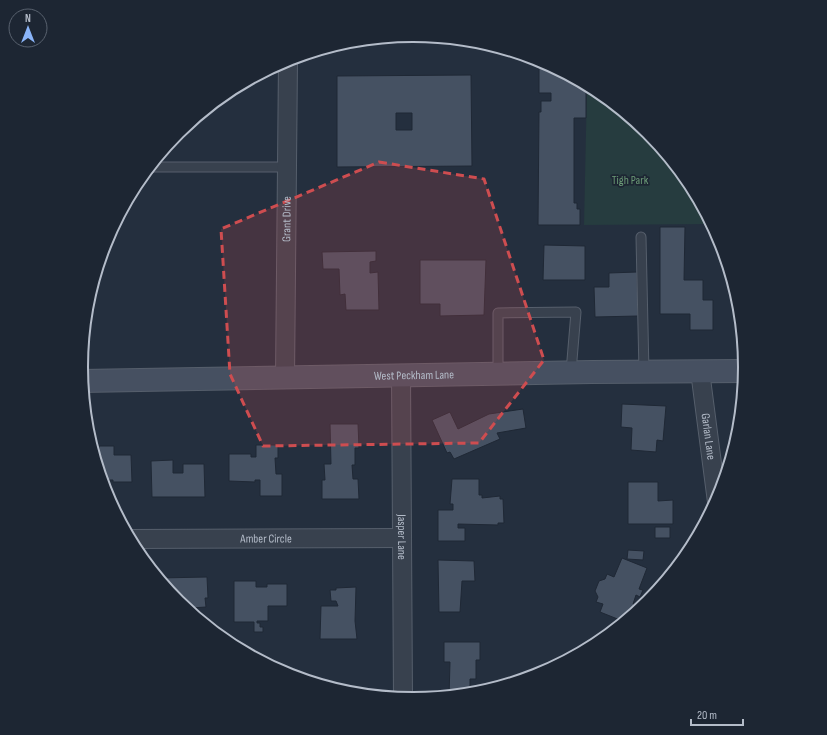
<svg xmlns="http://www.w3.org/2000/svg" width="827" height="735" font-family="'Sofia Sans Condensed',sans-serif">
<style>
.green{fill:#263c3f}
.building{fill:#455162;stroke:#1f2835;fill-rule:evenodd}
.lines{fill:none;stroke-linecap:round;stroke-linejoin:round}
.lane-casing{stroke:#565f6c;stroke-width:11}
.street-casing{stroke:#565f6c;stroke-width:20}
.secondary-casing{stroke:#565f6c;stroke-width:24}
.lane{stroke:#38414e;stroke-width:9}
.street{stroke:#38414e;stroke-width:18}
.secondary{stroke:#465061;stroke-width:22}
.marked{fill:#ce4d50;fill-opacity:0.2;stroke:#ce4d50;stroke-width:3;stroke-dasharray:8 5;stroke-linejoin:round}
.labels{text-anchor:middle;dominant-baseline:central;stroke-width:3.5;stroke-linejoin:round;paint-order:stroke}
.park-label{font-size:12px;fill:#6b9a76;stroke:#1d2633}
.street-label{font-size:12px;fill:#b4bcc9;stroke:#1d2633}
.rim{fill:none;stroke:#b4bcc9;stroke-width:2}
</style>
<rect width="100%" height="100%" fill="#242f3e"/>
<!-- green -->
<path class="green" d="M 587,85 L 598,91 L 649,133 L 690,183 L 712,224 L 584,225 Z"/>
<!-- building -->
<path class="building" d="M 539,60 L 586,84 L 586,118 L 574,118 L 574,203 L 577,203 L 577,209 L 580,209 L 580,225 L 538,225 L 539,112 L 541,112 L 541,101 L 551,101 L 551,93 L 539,93 Z
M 471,75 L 472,166 L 337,167 L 337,76 ZM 396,113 L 412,113 L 412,130 L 396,130 Z
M 660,227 L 685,227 L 684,280 L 703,280 L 703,300 L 713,300 L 713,330 L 690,330 L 690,314 L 660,314 Z
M 544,245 L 585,246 L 585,280 L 543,280 Z
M 376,251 L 376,261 L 370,262 L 370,273 L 378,272 L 379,310 L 346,310 L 345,294 L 340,295 L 339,269 L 323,269 L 322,252 Z
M 420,260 L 486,260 L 484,315 L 440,316 L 440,304 L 420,304 Z
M 637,272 L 638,316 L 595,317 L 594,287 L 609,287 L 609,273 Z
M 622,404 L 666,406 L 663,441 L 657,440 L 656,452 L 631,450 L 632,428 L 621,427 Z
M 523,409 L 526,428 L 497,433 L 500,439 L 454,459 L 450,452 L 447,453 L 432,420 L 450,412 L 458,429 L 489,414 Z
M 330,424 L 358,424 L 359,448 L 355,448 L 355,465 L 352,465 L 353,479 L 358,479 L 359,499 L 322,499 L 322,480 L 325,480 L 324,464 L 331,464 Z
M 256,445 L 278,445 L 278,458 L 275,458 L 276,474 L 282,474 L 282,496 L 260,496 L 260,480 L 255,480 L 255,482 L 229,481 L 229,454 L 251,454 L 251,457 L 256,457 Z
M 99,446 L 114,446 L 114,455 L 131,455 L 132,482 L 113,482 L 113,480 L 102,480 L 93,449 L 99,450 Z
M 173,460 L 173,473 L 183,473 L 183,464 L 204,464 L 205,497 L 152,497 L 151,461 Z
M 452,479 L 479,479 L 479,495 L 482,495 L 482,498 L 500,496 L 500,499 L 503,499 L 504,523 L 498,523 L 498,525 L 458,524 L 458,528 L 465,528 L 465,541 L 438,541 L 438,510 L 453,510 L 453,504 L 450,504 Z
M 628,482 L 658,482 L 658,501 L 673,500 L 673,524 L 628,524 Z
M 655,527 L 670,527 L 670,538 L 655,538 Z
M 628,550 L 644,551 L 643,560 L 627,559 Z
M 622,558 L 647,568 L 639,589 L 643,590 L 640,597 L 636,595 L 633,604 L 635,605 L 630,618 L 625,622 L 600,612 L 603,604 L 596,602 L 598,597 L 595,591 L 599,581 L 605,579 L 607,574 L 614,577 Z
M 438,560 L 474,561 L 475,581 L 462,581 L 460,612 L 439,612 Z
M 207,577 L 208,598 L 205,598 L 206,607 L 191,608 L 188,602 L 178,602 L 159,578 Z
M 234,581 L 256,581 L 256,587 L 267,587 L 267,584 L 287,584 L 287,606 L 268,606 L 268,621 L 257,621 L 257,623 L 260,623 L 260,627 L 263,627 L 263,632 L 254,632 L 254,622 L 234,622 Z
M 356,587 L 355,621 L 357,639 L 320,639 L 321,606 L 338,606 L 336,601 L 331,601 L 330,590 L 336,590 L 336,588 Z
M 444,642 L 480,642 L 480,660 L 476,660 L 476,679 L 470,679 L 470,691 L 479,691 L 479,694 L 449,697 L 450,662 L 444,662 Z"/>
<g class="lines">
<!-- lane casing -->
<g class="lane-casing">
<path id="lane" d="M 151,166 L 154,167 L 287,167
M 641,237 L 644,372
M 498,373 L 498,313 L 576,312 L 571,372"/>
</g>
<!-- street casing -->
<g class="street-casing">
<g id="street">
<path id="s1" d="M 700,371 L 717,502"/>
<path id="s2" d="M 401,375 L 403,699"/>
<path id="s3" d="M 285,378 L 288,60"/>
<path id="s4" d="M 130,539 L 402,538"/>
</g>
</g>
<!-- secondary casing -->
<g class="secondary-casing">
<g id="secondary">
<path id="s5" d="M 82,381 L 592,372 L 746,371"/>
</g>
</g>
<!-- lane -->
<use href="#lane" class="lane"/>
<!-- street -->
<use href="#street" class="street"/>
<!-- secondary -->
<use href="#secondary" class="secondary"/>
</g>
<!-- marked area -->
<path class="marked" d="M 379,162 L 484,179 L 544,360 L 479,443 L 263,446 L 230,374 L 221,229 Z"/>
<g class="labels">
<!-- park labels -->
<g class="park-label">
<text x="630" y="180">Tigh Park</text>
</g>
<!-- street labels -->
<g class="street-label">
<text stroke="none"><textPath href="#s3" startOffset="159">Grant Drive</textPath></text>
<text stroke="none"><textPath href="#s5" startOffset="332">West Peckham Lane</textPath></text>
<text stroke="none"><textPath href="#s1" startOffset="66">Garlan Lane</textPath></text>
<text stroke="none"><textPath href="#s2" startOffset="162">Jasper Lane</textPath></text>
<text stroke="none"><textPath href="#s4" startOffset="136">Amber Circle</textPath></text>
</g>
</g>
<!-- crop -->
<path d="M0 0H827V735H0ZM88 367a325 325 0 1 1 650 0a325 325 0 1 1-650 0Z" fill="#1d2633" fill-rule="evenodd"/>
<path class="rim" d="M88 367a325 325 0 1 1 650 0a325 325 0 1 1-650 0Z"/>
<!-- north arrow -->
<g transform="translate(28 28)"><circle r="19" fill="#1d2633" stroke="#59626f"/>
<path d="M0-3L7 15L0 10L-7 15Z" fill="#8ab4f8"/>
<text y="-6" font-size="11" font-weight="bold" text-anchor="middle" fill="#b4bcc9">N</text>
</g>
<!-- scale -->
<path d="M691 719v6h52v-6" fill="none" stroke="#b4bcc9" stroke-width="2"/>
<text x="697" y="719" font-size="12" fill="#b4bcc9" stroke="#1d2633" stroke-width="3" paint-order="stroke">20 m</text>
</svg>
